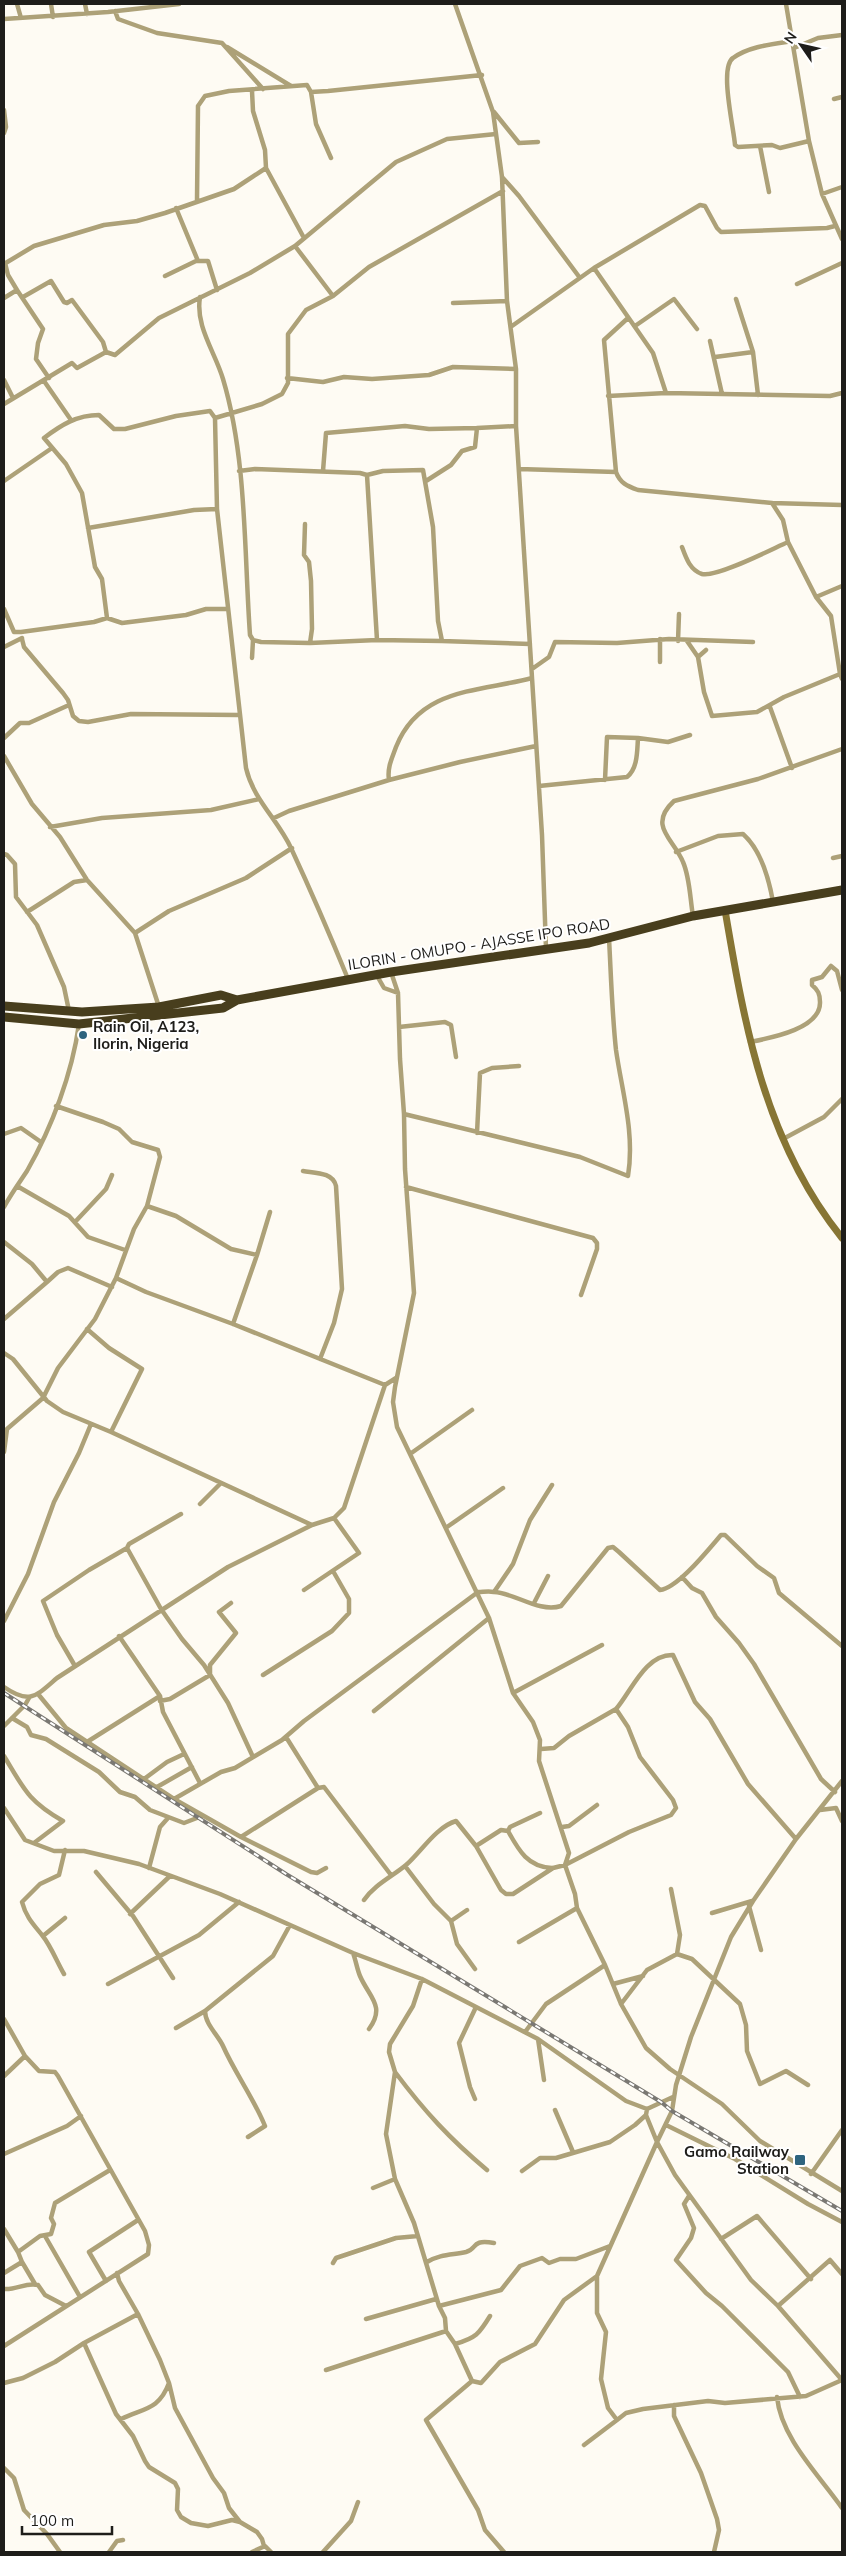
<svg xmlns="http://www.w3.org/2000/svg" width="846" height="2556" font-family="Mulish,sans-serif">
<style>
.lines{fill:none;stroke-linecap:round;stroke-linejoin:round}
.street{stroke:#ada178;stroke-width:4.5}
.secondary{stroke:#877534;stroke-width:7}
.highway{stroke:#483e1d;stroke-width:9}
.rail-casing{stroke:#7a7873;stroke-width:4}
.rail{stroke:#fff;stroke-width:2;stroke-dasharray:5.5;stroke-linecap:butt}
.poi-dot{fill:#2e647f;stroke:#fff;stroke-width:2}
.labels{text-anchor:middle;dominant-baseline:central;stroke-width:4;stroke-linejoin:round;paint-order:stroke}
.street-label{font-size:15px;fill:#1e1d1a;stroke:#fff}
.poi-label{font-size:15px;font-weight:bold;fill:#1e1d1a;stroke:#fff;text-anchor:start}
</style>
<rect width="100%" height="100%" fill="#fefbf3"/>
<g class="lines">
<!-- street -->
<path class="street" d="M 17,4 L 21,18
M 51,4 L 53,17
M 85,4 L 87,14
M 455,4 L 493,112 L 502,177 L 507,301 L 516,369 L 516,426 L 542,835 L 546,949
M 786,4 L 809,141 L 822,194 L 842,239
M 115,11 L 118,19 L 157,33 L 222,43 L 263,89
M 4,19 L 108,12 L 179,4
M 793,41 C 774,44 749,46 733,58 C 719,67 734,129 735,145 L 738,147 L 772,145 L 780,148 L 809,141
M 227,47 L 291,86
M 794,48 L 818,38 L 842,35
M 252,91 L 253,111 L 265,150 L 266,168 L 304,238
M 311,92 L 316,124 L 331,158
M 834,99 L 842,97
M 4,110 L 6,127 L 4,133
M 494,112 L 519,143 L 538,142
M 760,146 L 769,192
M 502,177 L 519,196 L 580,278
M 822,194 L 842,187
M 197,200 L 198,106 L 205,96 L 229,91 L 307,85 L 311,92 L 328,91 L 482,75
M 176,208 L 198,261
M 295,246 L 396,162 L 447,139 L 496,134
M 4,264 L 34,246 L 104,225 L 137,221 L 165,213 L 234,189 L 266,168
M 594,268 L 653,353 L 666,393
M 165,276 L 196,261 L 208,261 L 217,290
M 797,284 L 842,263
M 17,290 L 43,329 L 38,343 L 36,359 L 49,378
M 23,297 L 51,281 L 64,302 L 67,303 L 72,300 L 103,342 L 106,352
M 200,297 C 195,326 215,352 223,379 C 247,459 244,552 250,635 L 253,640 L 261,642 L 310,643 L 377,640 L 367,475 L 360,473 L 255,469 L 239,471
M 4,298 L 17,290 L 8,275 L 5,263
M 736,299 L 753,352 L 758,395
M 453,303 L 507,301
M 512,326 L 594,268 L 700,205 L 705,206 L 717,228 L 721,232 L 827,228 L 835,226
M 635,326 L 674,299 L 697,329
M 710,341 L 722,394
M 715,357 L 753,352
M 287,378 L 323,382 L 344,377 L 372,379 L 429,375 L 453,367 L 516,369
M 4,380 L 13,398
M 44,381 L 71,420
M 608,396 L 666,393 L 830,396 L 842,393
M 4,404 L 72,363 L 77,368 L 106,352 L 115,355 L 159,318 L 250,273 L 295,246 L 333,296
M 519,469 L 616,472 C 620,483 627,486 638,490 L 772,503 L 783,520 L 788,542 L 816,597 L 831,616 L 840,674 L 842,672
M 323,471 L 326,433 L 405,426 L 429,429 L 477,428
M 616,472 L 604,340 L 628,318
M 367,475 L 383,471 L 423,470 L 433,527 L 438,621 L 442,641 L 377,640
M 4,481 L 52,448
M 426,481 L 451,465 L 462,451 L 475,447 L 477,428 L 516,426
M 772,503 L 842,505
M 305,524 L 304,555 L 309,562 L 311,581 L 312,629 L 310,643
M 88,528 L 194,510 L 217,509
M 682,547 C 686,558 690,570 702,574 C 716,578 772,549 788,542
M 816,597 L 842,586
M 4,609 L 14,632 L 21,632 L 94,622 L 107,618 L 122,623 L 186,615 L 206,609 L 227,609
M 107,618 L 102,579 L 95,567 L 82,493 L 66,464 L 44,438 C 61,425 77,415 99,415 L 114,429 L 125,429 L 176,416 L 210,411 L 215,418
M 22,639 L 24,647 L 63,693 L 68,700 L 73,716 L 79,721 L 88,722 L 131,714 L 239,715
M 442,641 L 530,644
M 678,641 L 679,614
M 687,641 L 698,657 L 704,692 L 712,716 L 757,712 L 784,697 L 840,674 L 842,679
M 4,647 L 22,638
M 698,657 L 706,650
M 252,658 L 253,640
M 660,662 L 660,639
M 532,669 L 549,657 L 555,642 L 617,643 L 669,639 L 753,642
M 532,678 C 480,692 420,687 396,747 C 392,758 387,768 389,780 L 460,762 L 536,746
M 770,707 L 792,768
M 4,738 L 20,723 L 29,723 L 69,705
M 4,756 L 32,804 L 60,837 L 87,880 L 135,933 L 159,1007
M 605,780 L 607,737 L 638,738
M 539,786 L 627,777 C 638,768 637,751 638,738 L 668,742 L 690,735
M 274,818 L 289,811 L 389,780
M 50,827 L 102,818 L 211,810 L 259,799
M 676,852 L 718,836 L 743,834 C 761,850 769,879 773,902
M 4,854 L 7,855 L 15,864 L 16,897 L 37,925 L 64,987 L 69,1011
M 833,858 L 842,856
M 27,912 L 74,882 L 87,880
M 693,916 C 690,899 690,878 683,862 C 674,839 647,826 674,801 L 758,779 L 842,749
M 135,933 L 169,911 L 246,878 L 292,848
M 391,972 L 398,993 L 400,1059 L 404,1114 L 405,1169 L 414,1293 L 395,1387 L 393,1402 L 397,1427 L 489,1618 L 513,1693 L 533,1722 L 540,1740 L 539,1761 L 569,1853 L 565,1865 L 575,1894 L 577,1908 L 605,1965 L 621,2004 L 646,2048 L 670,2069 L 722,2104 L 760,2141 L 842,2191
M 376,974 L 384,988 L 398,993
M 348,979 C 330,935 311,891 291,848 C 278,820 253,799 246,768 L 217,509 L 215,418 L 262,404 L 282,394 L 288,383 L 288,334 L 306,310 L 333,296 L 369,267 L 503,191
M 399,1027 L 445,1022 L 451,1025 L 456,1057
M 750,1042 C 770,1038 821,1029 820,1002 C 820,994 818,990 812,985 L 812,980 L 822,977 L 831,966 L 837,971 L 842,990
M 404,1114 L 580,1157 L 628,1176 C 635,1133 622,1092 616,1050 C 612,1013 611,975 609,938
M 477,1133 L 480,1073 L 492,1068 L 519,1066
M 4,1134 L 21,1128 L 41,1142
M 783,1139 L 824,1117 L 842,1099
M 303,1171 C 315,1173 333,1172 336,1186 L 342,1289 L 334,1323 L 320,1359
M 17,1186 L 69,1216 L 88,1237 L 125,1250
M 406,1187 L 593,1238 L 597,1243 L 597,1249 L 581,1295
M 147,1206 L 176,1216 L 231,1249 L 257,1255 L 233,1324
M 4,1207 C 11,1194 19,1183 27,1171 C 52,1127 72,1074 79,1024
M 75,1222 L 106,1189 L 112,1175
M 4,1242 L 32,1264 L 47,1282 L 4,1319
M 257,1255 L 270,1212
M 116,1278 L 146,1292 L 233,1324 L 385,1385
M 47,1282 L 58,1272 L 68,1268 L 112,1287
M 87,1329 L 109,1348 L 142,1369 L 111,1432
M 4,1353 L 13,1359 L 47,1401 L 63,1412 L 111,1432 L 312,1525
M 4,1452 L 7,1429 L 43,1398 L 58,1368 L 95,1319 L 116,1278 L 134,1229 L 147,1206 L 160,1157 L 158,1150 L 132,1142 L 119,1129 L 103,1122 L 56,1106
M 410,1454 L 472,1410
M 200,1504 L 220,1484
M 181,1514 L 129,1544 L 127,1548 L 161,1609 L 182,1639 L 204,1665 L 228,1703 L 253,1757
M 447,1527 L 503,1488
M 682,1577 L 692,1588 L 702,1593 L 716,1617 L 739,1643 L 754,1664 L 821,1779 L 835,1792
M 304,1590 L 359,1553 L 334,1518
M 494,1592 L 513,1564 L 530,1520 L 552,1485
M 534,1603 L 548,1576
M 4,1621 L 28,1574 L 54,1502 L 79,1453 L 91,1424
M 119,1636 L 160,1696 L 163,1712 L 200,1783
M 75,1666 L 57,1635 L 43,1601 L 89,1570 L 127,1548
M 263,1675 L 332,1631 L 349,1613 L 349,1599 L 333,1571
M 4,1687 C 30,1705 36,1696 57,1678 L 228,1567 L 312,1525 L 334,1518 L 344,1508 L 385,1385 L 396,1378
M 513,1693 L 602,1645
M 38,1694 L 66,1728 L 174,1799 L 241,1837 L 318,1788 L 286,1737
M 160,1701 L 170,1699 L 210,1675 L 210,1665 L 236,1633 L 219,1612 L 231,1603
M 616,1709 C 631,1692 645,1654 673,1655 L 695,1702 L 710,1719 L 748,1784 L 796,1839
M 374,1711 L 489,1618
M 12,1718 L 27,1727 L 31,1735 L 46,1739 L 99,1772 L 120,1792 L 135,1797 L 150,1810 L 184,1823 L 202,1816
M 4,1726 L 25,1705 L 29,1698
M 87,1742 L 160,1696
M 4,1756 C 24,1789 28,1801 63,1821 L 34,1843
M 144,1779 L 167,1762 L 184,1754
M 842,1781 L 796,1839 L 753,1901 L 731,1937 L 691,2037 L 676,2085 L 672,2111 L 657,2142 L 675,2175 L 751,2280 L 778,2306 L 842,2380
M 157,1787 L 192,1767
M 318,1788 L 324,1787 L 391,1875
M 174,1799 L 221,1772 L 235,1768 L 282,1740 L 304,1721 L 478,1592 C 483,1592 489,1591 494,1592 C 515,1593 539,1613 561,1606 L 608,1548 L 613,1547 L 619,1552 L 660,1590 C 678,1588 708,1550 721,1535 L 725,1535 L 757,1566 L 774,1578 L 779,1593 L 842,1646
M 4,1808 L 25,1840 L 54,1851 L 84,1851 L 139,1864 L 220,1894 L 353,1953 L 422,1979 L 538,2039 L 626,2101 L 647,2109
M 820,1810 L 836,1808 L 842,1821
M 562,1827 L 569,1826 L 597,1805
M 508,1831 C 519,1851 528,1867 552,1868
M 508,1831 L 510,1827 L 540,1813
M 241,1837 L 311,1872 L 317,1873 L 326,1868
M 476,1846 L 501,1830 L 508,1831
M 405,1866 L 434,1904 L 451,1921 L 457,1944 L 475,1969
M 149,1868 L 160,1827 L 168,1818
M 96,1872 L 133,1916 L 173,1978
M 671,1889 L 680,1935 L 677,1954 L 692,1959 L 740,2004 L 746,2025 L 747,2051 L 760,2084 L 786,2071 L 808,2085
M 364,1900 C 374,1885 393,1876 406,1865 C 421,1852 436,1827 456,1821 L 476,1846 L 501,1890 L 506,1894 L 513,1894 L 553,1868 L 565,1865 L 629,1832 L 671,1815 L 676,1808 L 673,1800 L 640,1757 L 628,1727 L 616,1709 L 569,1736 L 554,1748 L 541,1749
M 749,1906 L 761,1950
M 712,1913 L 752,1901
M 130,1914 L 170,1876
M 451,1921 L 467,1910
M 43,1936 L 65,1918
M 519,1942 L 577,1908
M 353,1953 C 356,1961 357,1969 360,1976 C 369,1997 386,2006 369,2029
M 64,1974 C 57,1962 51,1946 42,1935 C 33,1924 26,1917 22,1902 L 40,1884 L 59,1875 L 65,1850
M 422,1979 L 413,2006 L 390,2044 L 389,2052 L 395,2072 L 386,2134 L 395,2179 L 414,2223 L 439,2306 L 445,2318 L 446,2331 L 455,2344 L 472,2381 L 426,2420 L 478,2510 L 485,2530 L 504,2552
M 108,1984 L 199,1935 L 239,1902
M 613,1984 L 643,1976
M 621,2004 L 647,1970 L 677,1954
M 4,2019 L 25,2056 L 39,2071 L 55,2072 L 58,2076 L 145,2231 L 149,2245 L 148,2254 L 4,2346
M 176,2028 L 205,2011
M 525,2032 L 546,2004 L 605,1965
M 538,2039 L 544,2080
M 395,2072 C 425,2112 450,2139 487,2170
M 4,2076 L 25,2056
M 475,2099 L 470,2087 L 459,2043 L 476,2007
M 555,2110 L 573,2152
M 666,2125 L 735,2159 L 808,2204 L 842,2222
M 248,2137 L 265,2126 C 253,2097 235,2073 223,2046 C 218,2035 205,2024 205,2011 L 273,1956 L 290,1925
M 4,2154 L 67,2126 L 81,2116
M 522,2171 L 540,2158 L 556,2158 L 610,2142 L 635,2125 L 646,2115 L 647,2109 L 673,2097
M 811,2174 L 842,2130
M 373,2188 L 395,2179
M 689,2196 L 684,2204 L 694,2228 L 691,2238 L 676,2260 L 706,2293 L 722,2306 L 788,2372 L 800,2397
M 4,2229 L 18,2252
M 45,2236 L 80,2297
M 721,2239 L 757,2216 L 811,2279
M 22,2262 L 18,2252 L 40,2236 L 51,2234 L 54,2224 L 51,2218 L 55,2203 L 110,2170
M 427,2262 C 440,2254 452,2255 466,2252 C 478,2249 470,2239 494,2243
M 333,2263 L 336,2258 L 396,2238 L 418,2236
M 4,2273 L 22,2262 L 35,2284
M 117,2273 L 119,2281 L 138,2314 L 84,2343 L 116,2414 L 133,2436 L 145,2461 L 149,2467 L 175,2483 L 178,2489 L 177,2510 L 181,2517 L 191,2523 L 208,2526 L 232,2520 L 240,2522 L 257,2532 L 262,2539 L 264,2546
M 597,2276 L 597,2313 L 606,2332 L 601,2379 L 608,2408 L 617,2420 L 626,2413 L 643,2409 L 708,2401 L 725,2403 L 806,2396 L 842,2380
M 106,2281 L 89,2252 L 138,2220
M 4,2289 C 17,2290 26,2282 38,2285 L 45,2295 L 66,2306
M 439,2306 L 501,2290 L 520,2266 L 542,2258 L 549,2263 L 560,2259 L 576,2259 L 610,2246
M 778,2306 L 830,2260 L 842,2274
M 366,2319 L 436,2299
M 455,2344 C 476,2338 479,2334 490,2316
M 326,2370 L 446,2331
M 472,2381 L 481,2383 L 500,2362 L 535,2344 L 564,2300 L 597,2276 L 657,2142 L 646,2115
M 4,2383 L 23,2378 L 55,2362 L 84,2343
M 169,2383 L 175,2408 L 213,2478 L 224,2493 L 229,2508 L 240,2522
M 777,2397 C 781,2438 819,2475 842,2508
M 674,2405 L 674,2416 L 701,2473 L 717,2519 L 719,2530 L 714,2552
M 121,2419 C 144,2408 159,2410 169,2383 L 160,2360 L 138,2314
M 584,2445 L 617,2420
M 4,2468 L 14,2478 L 24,2510 L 47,2534 L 60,2552
M 109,2552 L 117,2541 L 123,2540
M 252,2552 L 265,2546 L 271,2552
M 323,2552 L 351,2521 L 358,2502"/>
<!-- secondary -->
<path class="secondary" d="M 725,910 C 745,1028 765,1142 842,1238"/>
<!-- highway -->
<path class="highway" d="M 4,1006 L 82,1012 L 159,1007 L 221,995 L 237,1000
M 4,1017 L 79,1024 L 223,1008 L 237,1000 L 391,972 L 589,943 L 693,916 L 842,890"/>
<!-- rail casing -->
<g class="rail-casing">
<path id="rail" d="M 4,1693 L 286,1874 L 661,2102 L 672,2111 L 842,2211"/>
</g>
<!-- rail -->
<use href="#rail" class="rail"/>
</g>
<!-- markers -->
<g class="poi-dot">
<circle cx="83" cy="1035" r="5"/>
<rect x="794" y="2154" width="12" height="12" rx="2.5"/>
</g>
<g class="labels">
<!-- street labels -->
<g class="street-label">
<text transform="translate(479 944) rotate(-9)">ILORIN - OMUPO - AJASSE IPO ROAD</text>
</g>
<!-- poi labels -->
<g class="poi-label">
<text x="93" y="1026">Rain Oil, A123,<tspan x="93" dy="17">Ilorin, Nigeria</tspan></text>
<text x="789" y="2151" text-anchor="end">Gamo Railway<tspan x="789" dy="17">Station</tspan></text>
</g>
</g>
<!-- border -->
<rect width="846" height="2556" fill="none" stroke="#1e1d1a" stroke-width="10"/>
<!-- north arrow -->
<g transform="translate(801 45) rotate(304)" stroke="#ffffff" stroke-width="4" paint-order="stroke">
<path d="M0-4L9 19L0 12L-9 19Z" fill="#1e1d1a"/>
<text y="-8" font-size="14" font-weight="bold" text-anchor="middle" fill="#1e1d1a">N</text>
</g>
<!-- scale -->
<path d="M22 2526v8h90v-8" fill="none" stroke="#1e1d1a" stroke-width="2.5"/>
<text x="30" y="2526" font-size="15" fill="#1e1d1a" stroke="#ffffff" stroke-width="4" paint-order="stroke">100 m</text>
</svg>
